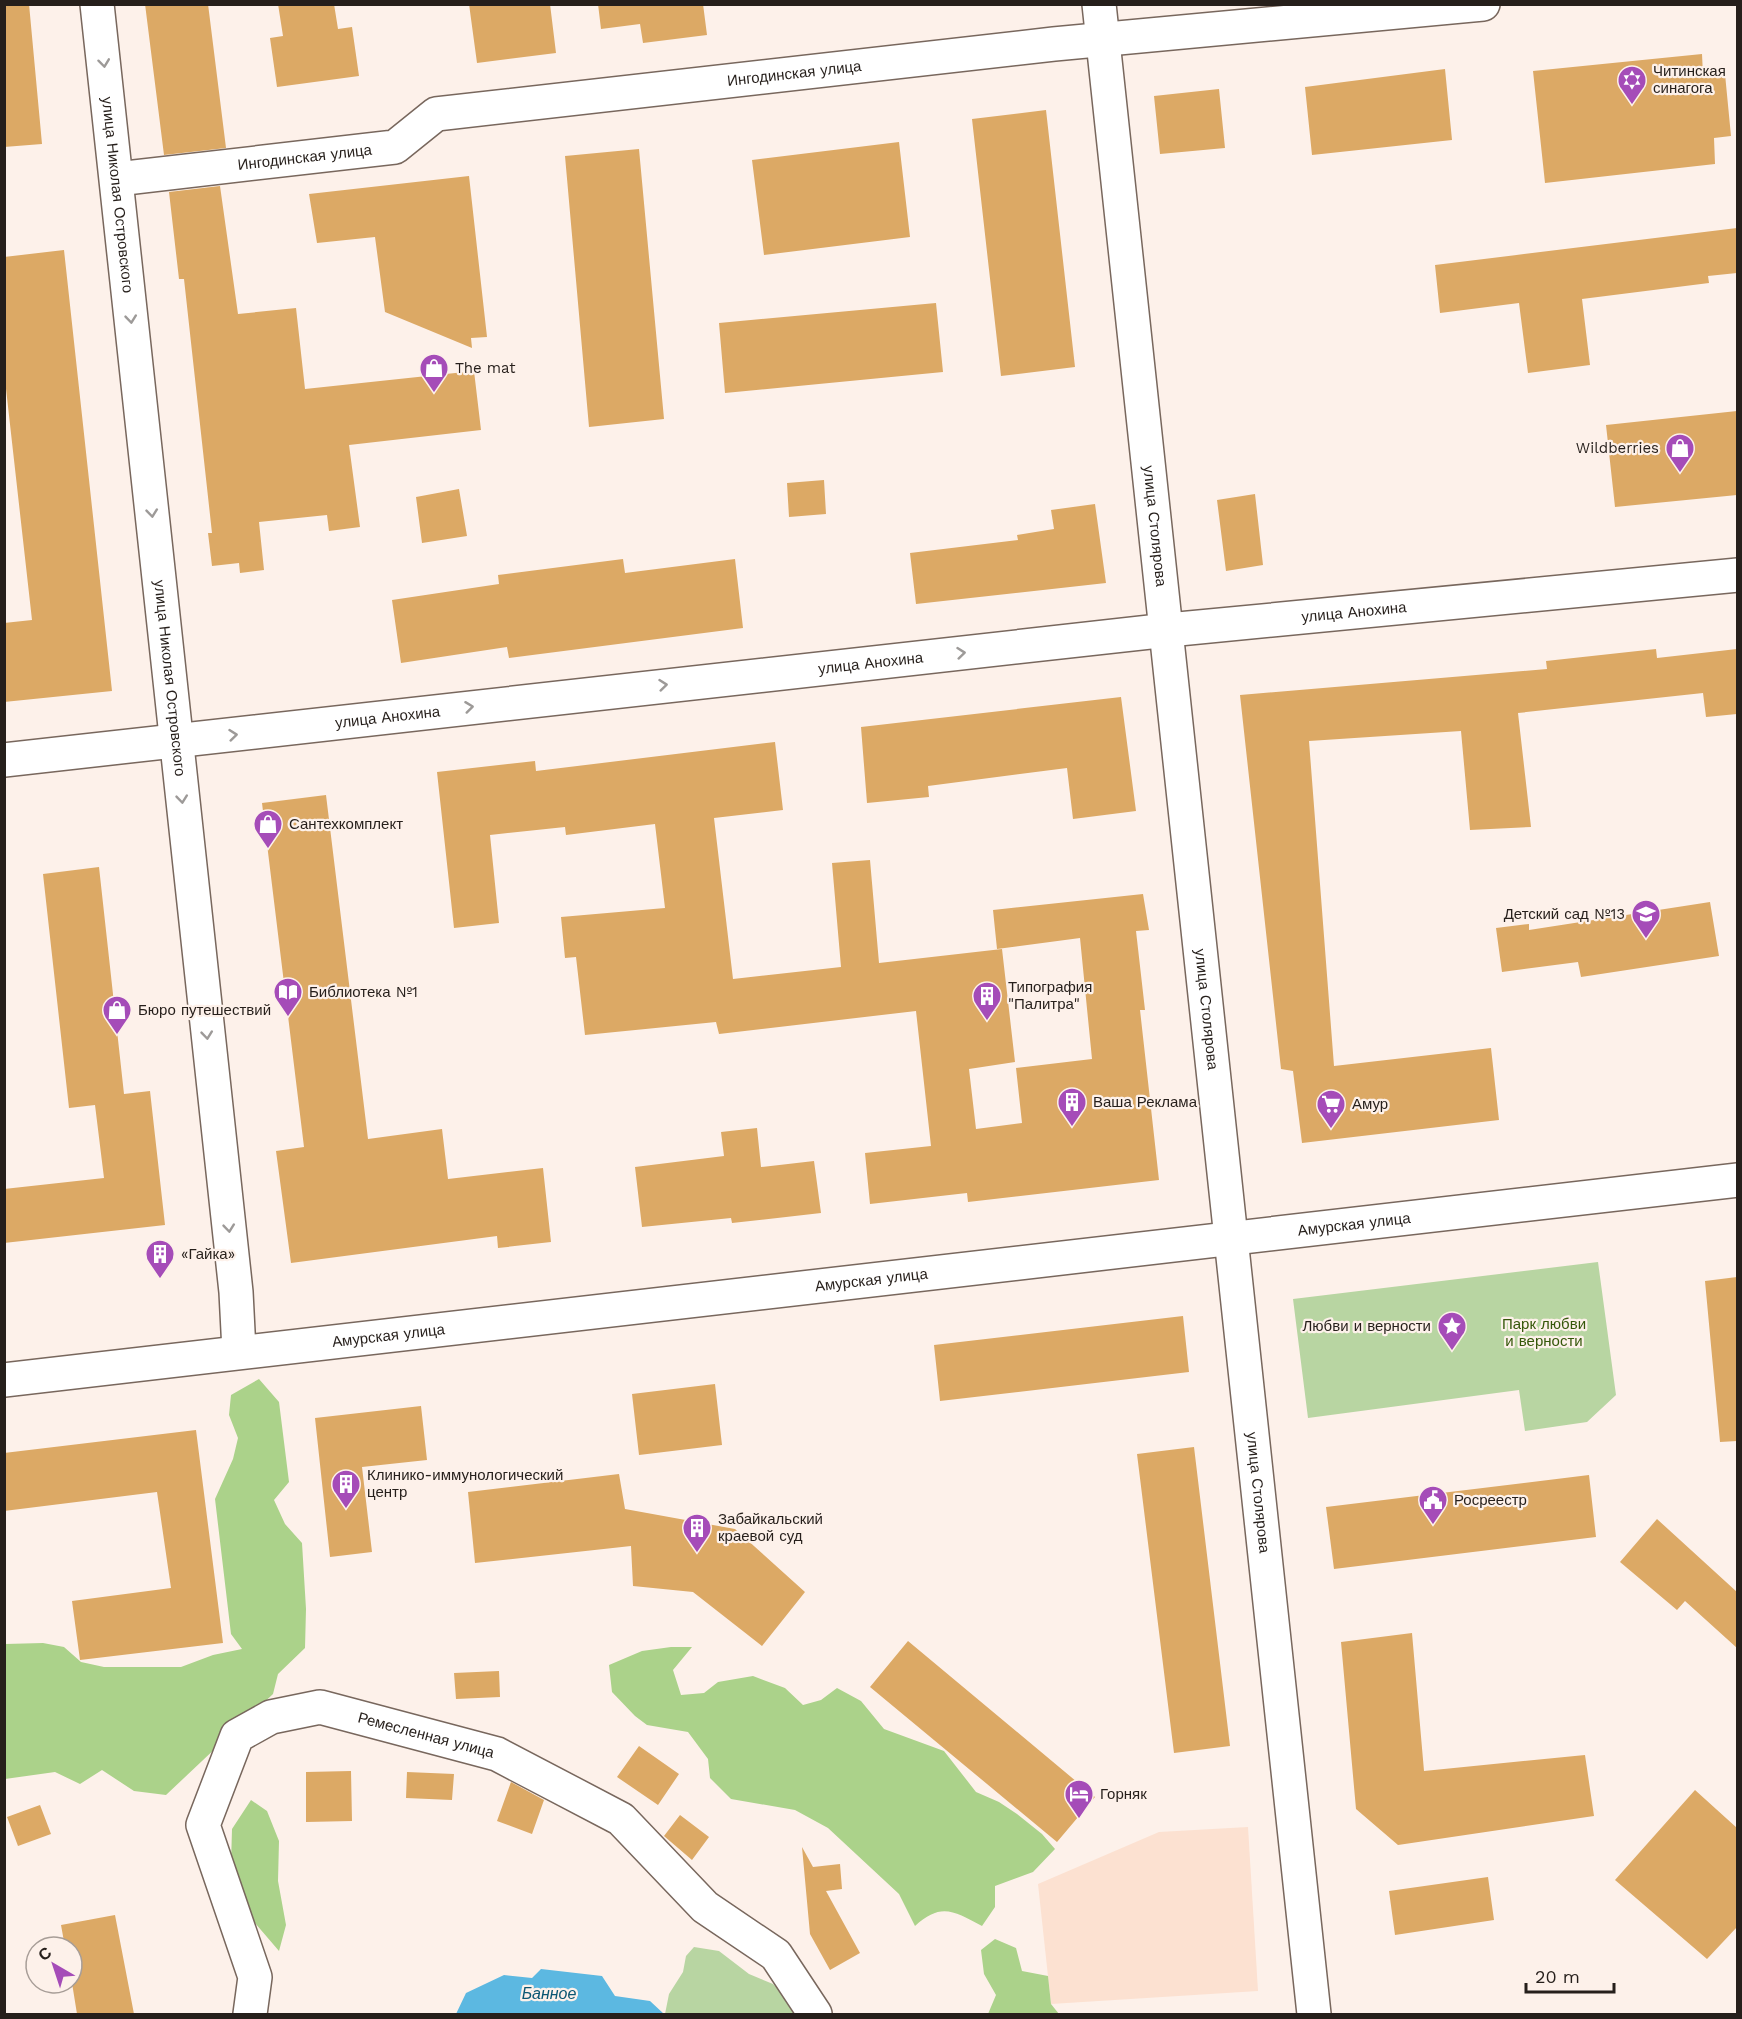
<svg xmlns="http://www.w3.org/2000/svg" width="1742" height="2019" font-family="'Work Sans',sans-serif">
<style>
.built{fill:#fce1d1}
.green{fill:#b8d5a2}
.forest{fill:#abd28a}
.water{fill:#5cb8e1}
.building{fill:#dca965}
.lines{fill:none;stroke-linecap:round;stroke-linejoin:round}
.minor-casing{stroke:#78675d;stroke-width:36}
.major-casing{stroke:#78675d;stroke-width:36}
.minor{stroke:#fff;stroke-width:33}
.major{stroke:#fff;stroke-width:33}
.oneway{stroke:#9d9a98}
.labels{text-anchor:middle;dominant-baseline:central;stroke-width:4.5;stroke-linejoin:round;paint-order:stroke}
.poi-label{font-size:15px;fill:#261f1b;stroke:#fdf1ea;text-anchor:start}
.street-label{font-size:15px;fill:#261f1b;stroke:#fdf1ea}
.park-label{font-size:15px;fill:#355709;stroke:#fdf1ea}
.water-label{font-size:16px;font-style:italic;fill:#0b5773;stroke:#fdf1ea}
</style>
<rect width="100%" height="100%" fill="#fdf1ea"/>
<!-- built -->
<path class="built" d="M 1248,1827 L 1258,1991 L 1051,2004 L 1038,1884 L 1159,1832 Z"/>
<!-- green -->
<path class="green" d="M 1598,1262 L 1616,1395 L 1587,1422 L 1525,1431 L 1519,1390 L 1308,1418 L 1293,1299 Z
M 694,1947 L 719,1951 L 749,1974 L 773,1984 L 804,2014 L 665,2014 L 669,1994 L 683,1972 L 686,1956 Z"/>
<!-- forest -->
<path class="forest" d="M 259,1379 L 279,1402 L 289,1482 L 274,1500 L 285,1524 L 302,1543 L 306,1609 L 305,1648 L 278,1674 L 273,1694 L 166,1795 L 134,1791 L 102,1770 L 80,1784 L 55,1772 L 5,1779 L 5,1644 L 43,1643 L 64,1647 L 81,1662 L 104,1667 L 181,1667 L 213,1655 L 242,1649 L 231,1634 L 215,1499 L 233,1459 L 238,1438 L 229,1415 L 231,1395 Z
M 671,1647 L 692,1647 L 673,1670 L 681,1695 L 704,1693 L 718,1682 L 753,1676 L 785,1688 L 803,1705 L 821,1700 L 837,1688 L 861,1701 L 884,1729 L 944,1751 L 976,1792 L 999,1802 L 1017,1814 L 1042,1834 L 1055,1849 L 1033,1872 L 995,1886 L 995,1907 L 982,1926 C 954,1911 941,1902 915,1926 L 899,1894 L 828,1828 L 795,1810 L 731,1799 L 710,1778 L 708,1759 L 688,1732 L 647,1725 L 635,1716 L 612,1692 L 609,1665 L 642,1651 Z
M 251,1800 L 267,1811 L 279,1841 L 278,1881 L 286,1925 L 279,1951 L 255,1923 L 231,1864 L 232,1829 Z
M 995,1939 L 1016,1948 L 1022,1971 L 1048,1976 L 1051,2004 L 1059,2014 L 988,2014 L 996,1995 L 984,1974 L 981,1950 Z"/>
<!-- water -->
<path class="water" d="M 541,1969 L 602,1976 L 615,1996 L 650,2001 L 664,2014 L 456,2014 L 466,1993 L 504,1975 L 532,1978 Z"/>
<!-- building -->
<path class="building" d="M 4,4 L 29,4 L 42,144 L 4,147 Z
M 145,4 L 208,4 L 226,148 L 164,155 Z
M 278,4 L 334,4 L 338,29 L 352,27 L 359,76 L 277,87 L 270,38 L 283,36 Z
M 469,4 L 550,4 L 556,53 L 477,63 Z
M 598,4 L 703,4 L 707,35 L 643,43 L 640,24 L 601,29 Z
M 1702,54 L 1703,75 L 1725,74 L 1731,136 L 1714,138 L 1715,164 L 1545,183 L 1533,71 Z
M 1445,69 L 1452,140 L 1312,155 L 1305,87 Z
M 1219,89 L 1225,148 L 1160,154 L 1154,96 Z
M 1046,110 L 1075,367 L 1001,376 L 972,119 Z
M 899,142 L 910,237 L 764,255 L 752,160 Z
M 639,149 L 664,419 L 589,427 L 565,156 Z
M 469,176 L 487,337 L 471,338 L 472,348 L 385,312 L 375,237 L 317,243 L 309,194 Z
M 220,186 L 238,314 L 296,308 L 305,389 L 474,371 L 481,430 L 349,445 L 360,527 L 329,531 L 327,515 L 259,522 L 264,570 L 240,573 L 239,563 L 212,566 L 208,533 L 212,533 L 184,279 L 179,279 L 169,192 Z
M 1737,228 L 1737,273 L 1708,276 L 1709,283 L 1582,299 L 1590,365 L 1528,373 L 1519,303 L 1440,313 L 1435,265 Z
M 64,250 L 112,691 L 4,702 L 4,623 L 32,620 L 4,371 L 4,257 Z
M 936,303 L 943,372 L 725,393 L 719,323 Z
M 1737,411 L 1737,495 L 1615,507 L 1606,425 Z
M 824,480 L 826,514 L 789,517 L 787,483 Z
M 459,489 L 467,536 L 422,543 L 416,497 Z
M 1255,494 L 1263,565 L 1226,571 L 1217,500 Z
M 1095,504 L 1106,583 L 916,604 L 910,553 L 1018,540 L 1017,535 L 1054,529 L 1051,510 Z
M 623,559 L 625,573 L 735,559 L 743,628 L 509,658 L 507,647 L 401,663 L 392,600 L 499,584 L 498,575 Z
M 1656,649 L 1657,658 L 1737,649 L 1737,714 L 1706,717 L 1703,693 L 1518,713 L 1531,827 L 1470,830 L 1461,731 L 1309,741 L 1334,1066 L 1491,1048 L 1499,1120 L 1302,1143 L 1293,1071 L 1281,1069 L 1240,695 L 1547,669 L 1546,661 Z
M 1121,697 L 1136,811 L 1073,819 L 1067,768 L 928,786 L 929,797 L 867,803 L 861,727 Z
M 775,742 L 783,810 L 714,818 L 733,979 L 841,967 L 832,863 L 870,860 L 879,963 L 1002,949 L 1015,1062 L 969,1069 L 976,1129 L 1022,1123 L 1016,1068 L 1092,1059 L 1080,938 L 997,949 L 993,910 L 1143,894 L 1149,930 L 1136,931 L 1145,1010 L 1140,1010 L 1159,1180 L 968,1202 L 967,1193 L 870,1204 L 865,1153 L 931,1146 L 916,1011 L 719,1034 L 716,1022 L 585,1035 L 576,957 L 565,958 L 561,917 L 665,908 L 655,824 L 566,835 L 565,827 L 490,835 L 499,923 L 454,928 L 437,772 L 535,761 L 536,771 Z
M 326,795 L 368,1139 L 442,1129 L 448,1179 L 543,1168 L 551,1242 L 498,1248 L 497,1236 L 291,1263 L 276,1151 L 304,1147 L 262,803 Z
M 99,867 L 124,1094 L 150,1091 L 165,1225 L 4,1243 L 4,1189 L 104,1178 L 95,1105 L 69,1108 L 43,874 Z
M 1710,902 L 1719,956 L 1581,977 L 1578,962 L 1502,972 L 1496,928 L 1529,924 L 1529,930 Z
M 757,1128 L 761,1167 L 814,1161 L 821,1213 L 732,1223 L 731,1218 L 642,1227 L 635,1167 L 724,1156 L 721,1132 Z
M 1737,1277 L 1737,1441 L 1720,1442 L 1705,1281 Z
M 1183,1316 L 1189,1372 L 940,1401 L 934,1345 Z
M 715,1384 L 722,1445 L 639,1455 L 632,1394 Z
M 421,1406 L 427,1460 L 362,1467 L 372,1552 L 330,1557 L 315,1418 Z
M 196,1430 L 223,1643 L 80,1660 L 72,1601 L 171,1588 L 157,1492 L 4,1511 L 4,1453 Z
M 1194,1447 L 1230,1746 L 1174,1753 L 1137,1454 Z
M 619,1474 L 625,1509 L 735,1529 L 805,1592 L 762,1646 L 693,1592 L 633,1586 L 631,1546 L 475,1563 L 468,1492 Z
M 1589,1475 L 1596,1537 L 1334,1569 L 1326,1507 Z
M 1657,1519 L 1737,1592 L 1737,1648 L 1685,1601 L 1677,1610 L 1620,1562 Z
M 1412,1633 L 1424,1771 L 1585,1755 L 1594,1816 L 1398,1845 L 1356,1809 L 1341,1642 Z
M 908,1641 L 1095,1797 L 1057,1842 L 870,1687 Z
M 499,1671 L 500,1697 L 456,1699 L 454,1673 Z
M 639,1746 L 679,1774 L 658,1805 L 617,1777 Z
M 351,1771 L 352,1821 L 306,1822 L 306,1772 Z
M 407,1772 L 454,1774 L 452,1800 L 406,1798 Z
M 511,1782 L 544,1800 L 532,1834 L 497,1821 Z
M 1695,1790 L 1737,1828 L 1737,1927 L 1707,1959 L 1615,1880 Z
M 40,1805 L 51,1834 L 18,1846 L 7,1817 Z
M 680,1815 L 709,1837 L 692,1860 L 664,1836 Z
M 802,1847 L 813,1867 L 840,1864 L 842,1889 L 826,1891 L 860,1953 L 830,1970 L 810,1934 Z
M 1488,1877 L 1494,1920 L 1395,1935 L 1389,1891 Z
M 115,1915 L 134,2014 L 77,2014 L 72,1983 L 72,1947 L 65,1947 L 61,1925 Z"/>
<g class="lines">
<!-- minor casing -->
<g class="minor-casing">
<g id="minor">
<path id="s1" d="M 97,4 L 236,1292 L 239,1351"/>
<path id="s2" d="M 1099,4 L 1314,2014"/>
<path id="s3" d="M 117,179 L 395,147 L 436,114 L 1054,44 L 1483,4"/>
<path id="s4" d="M 4,760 L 1168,630 L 1738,575"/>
<path id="s5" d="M 250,2014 L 255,1977 L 203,1825 L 237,1736 L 271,1717 L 320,1707 L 497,1754 L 621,1819 L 705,1907 L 776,1955 L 815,2014"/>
</g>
</g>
<!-- major casing -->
<g class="major-casing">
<g id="major">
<path id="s6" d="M 4,1380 L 1738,1180"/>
</g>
</g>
<!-- minor -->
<use href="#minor" class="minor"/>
<!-- major -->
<use href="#major" class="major"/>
</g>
<!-- one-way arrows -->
<defs><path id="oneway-chevron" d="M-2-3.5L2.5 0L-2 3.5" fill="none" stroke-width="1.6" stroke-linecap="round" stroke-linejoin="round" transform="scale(1.5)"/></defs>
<g class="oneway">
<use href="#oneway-chevron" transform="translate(104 63) rotate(83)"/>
<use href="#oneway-chevron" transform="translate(131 319) rotate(84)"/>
<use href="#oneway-chevron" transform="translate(152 513) rotate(84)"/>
<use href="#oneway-chevron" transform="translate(961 653) rotate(-6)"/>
<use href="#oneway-chevron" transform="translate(663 685) rotate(-6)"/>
<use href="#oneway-chevron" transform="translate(469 707) rotate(-7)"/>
<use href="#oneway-chevron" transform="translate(233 735) rotate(-6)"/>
<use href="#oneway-chevron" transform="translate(182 799) rotate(84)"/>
<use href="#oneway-chevron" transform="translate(207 1035) rotate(84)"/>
<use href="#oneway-chevron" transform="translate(229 1228) rotate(84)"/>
</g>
<!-- icons -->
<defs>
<g id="synagogue-pin" transform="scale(1.5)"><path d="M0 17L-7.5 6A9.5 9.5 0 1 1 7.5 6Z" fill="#a54cb8" stroke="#fdf1ea"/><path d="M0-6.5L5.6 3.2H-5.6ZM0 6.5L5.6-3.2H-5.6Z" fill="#fff"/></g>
<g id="shop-pin" transform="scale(1.5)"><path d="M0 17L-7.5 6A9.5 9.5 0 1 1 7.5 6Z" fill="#a54cb8" stroke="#fdf1ea"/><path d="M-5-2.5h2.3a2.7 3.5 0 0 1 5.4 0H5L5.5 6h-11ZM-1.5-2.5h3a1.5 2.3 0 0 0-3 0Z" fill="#fff"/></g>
<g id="school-pin" transform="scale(1.5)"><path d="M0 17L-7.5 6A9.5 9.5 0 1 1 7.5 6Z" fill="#a54cb8" stroke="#fdf1ea"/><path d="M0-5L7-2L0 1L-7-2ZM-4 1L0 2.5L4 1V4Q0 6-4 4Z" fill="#fff"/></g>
<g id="library-pin" transform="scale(1.5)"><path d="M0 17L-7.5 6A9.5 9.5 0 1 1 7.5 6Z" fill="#a54cb8" stroke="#fdf1ea"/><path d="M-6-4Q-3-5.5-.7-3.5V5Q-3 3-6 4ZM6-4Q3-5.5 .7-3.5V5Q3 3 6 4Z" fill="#fff"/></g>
<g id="building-pin" transform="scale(1.5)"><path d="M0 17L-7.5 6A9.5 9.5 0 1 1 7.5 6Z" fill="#a54cb8" stroke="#fdf1ea"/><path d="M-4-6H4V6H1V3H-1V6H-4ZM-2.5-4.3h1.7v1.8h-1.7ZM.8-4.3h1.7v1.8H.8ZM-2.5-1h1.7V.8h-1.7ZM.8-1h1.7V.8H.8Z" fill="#fff"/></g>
<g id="supermarket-pin" transform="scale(1.5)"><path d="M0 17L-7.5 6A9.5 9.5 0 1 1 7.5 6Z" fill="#a54cb8" stroke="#fdf1ea"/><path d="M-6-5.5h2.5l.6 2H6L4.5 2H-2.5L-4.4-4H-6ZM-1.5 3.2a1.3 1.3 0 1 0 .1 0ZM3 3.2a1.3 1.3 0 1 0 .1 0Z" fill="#fff"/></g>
<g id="sight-pin" transform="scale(1.5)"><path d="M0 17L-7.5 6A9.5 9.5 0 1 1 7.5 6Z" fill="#a54cb8" stroke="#fdf1ea"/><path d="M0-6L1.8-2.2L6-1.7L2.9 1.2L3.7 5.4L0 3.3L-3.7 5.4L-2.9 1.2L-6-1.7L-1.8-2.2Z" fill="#fff"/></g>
<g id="civic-pin" transform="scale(1.5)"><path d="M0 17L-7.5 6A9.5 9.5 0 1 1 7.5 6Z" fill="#a54cb8" stroke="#fdf1ea"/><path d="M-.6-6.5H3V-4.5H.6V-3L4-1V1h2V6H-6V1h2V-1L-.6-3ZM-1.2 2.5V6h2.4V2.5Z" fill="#fff"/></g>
<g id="hotel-pin" transform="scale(1.5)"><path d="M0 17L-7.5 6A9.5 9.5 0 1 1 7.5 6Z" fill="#a54cb8" stroke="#fdf1ea"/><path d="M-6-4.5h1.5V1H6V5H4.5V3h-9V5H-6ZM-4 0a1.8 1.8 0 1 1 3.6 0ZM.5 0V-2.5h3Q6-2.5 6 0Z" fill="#fff"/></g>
</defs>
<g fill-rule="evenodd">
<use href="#synagogue-pin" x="1632" y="80"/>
<use href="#shop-pin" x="434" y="368"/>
<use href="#shop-pin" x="1680" y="448"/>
<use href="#shop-pin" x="268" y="824"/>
<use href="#school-pin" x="1646" y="914"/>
<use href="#library-pin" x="288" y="992"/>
<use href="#building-pin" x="987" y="996"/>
<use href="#shop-pin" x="117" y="1010"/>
<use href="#building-pin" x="1072" y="1102"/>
<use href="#supermarket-pin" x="1331" y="1104"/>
<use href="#building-pin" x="160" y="1254"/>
<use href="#sight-pin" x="1452" y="1326"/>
<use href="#building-pin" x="346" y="1484"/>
<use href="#civic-pin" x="1433" y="1500"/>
<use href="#building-pin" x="697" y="1528"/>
<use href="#hotel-pin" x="1079" y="1794"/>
</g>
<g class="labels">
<!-- poi labels -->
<g class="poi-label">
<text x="1653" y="71">Читинская<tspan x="1653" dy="17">синагога</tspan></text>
<text x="455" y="368">The mat</text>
<text x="1659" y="448" text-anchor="end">Wildberries</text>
<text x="289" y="824">Сантехкомплект</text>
<text x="1625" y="914" text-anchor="end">Детский сад №13</text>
<text x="1008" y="987">Типография<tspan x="1008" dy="17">"Палитра"</tspan></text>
<text x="309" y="992">Библиотека №1</text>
<text x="138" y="1010">Бюро путешествий</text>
<text x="1093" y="1102">Ваша Реклама</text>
<text x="1352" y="1104">Амур</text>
<text x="181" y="1254">«Гайка»</text>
<text x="1431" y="1326" text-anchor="end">Любви и верности</text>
<text x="367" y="1475">Клинико-иммунологический<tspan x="367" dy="17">центр</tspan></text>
<text x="1454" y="1500">Росреестр</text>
<text x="718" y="1519">Забайкальский<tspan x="718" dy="17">краевой суд</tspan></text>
<text x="1100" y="1794">Горняк</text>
</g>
<!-- street labels -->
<g class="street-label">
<text stroke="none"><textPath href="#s3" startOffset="693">Ингодинская улица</textPath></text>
<text stroke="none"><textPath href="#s3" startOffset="189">Ингодинская улица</textPath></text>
<text stroke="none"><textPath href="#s1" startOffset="192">улица Николая Островского</textPath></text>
<text stroke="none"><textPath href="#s2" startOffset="525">улица Столярова</textPath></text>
<text stroke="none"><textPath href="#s4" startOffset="1358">улица Анохина</textPath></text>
<text stroke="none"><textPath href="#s4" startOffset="872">улица Анохина</textPath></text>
<text stroke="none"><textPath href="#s1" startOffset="678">улица Николая Островского</textPath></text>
<text stroke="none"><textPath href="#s4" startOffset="386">улица Анохина</textPath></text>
<text stroke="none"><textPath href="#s2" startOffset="1011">улица Столярова</textPath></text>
<text stroke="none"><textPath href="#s6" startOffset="1359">Амурская улица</textPath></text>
<text stroke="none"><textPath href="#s6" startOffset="873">Амурская улица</textPath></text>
<text stroke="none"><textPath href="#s6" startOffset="387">Амурская улица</textPath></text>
<text stroke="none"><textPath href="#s2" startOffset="1497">улица Столярова</textPath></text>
<text stroke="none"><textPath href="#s5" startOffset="492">Ремесленная улица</textPath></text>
</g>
<!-- park labels -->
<g class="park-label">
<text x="1544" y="1324">Парк любви<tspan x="1544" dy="17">и верности</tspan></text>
</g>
<!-- water labels -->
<g class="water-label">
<text x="549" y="1993">Банное</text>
</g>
</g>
<!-- border -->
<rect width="1742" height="2019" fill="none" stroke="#261f1b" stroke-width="12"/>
<!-- north arrow -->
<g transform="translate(54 1965) rotate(321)"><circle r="28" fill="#fdf1ea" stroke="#a79d97" stroke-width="1.5"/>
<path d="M0-4.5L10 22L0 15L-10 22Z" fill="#a54cb8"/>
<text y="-9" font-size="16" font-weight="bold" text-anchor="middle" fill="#261f1b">С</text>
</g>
<!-- scale -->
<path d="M1526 1983v9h88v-9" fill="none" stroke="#261f1b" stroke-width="3"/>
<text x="1535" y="1983" font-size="18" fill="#261f1b" stroke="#fdf1ea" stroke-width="4.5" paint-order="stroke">20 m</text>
</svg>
